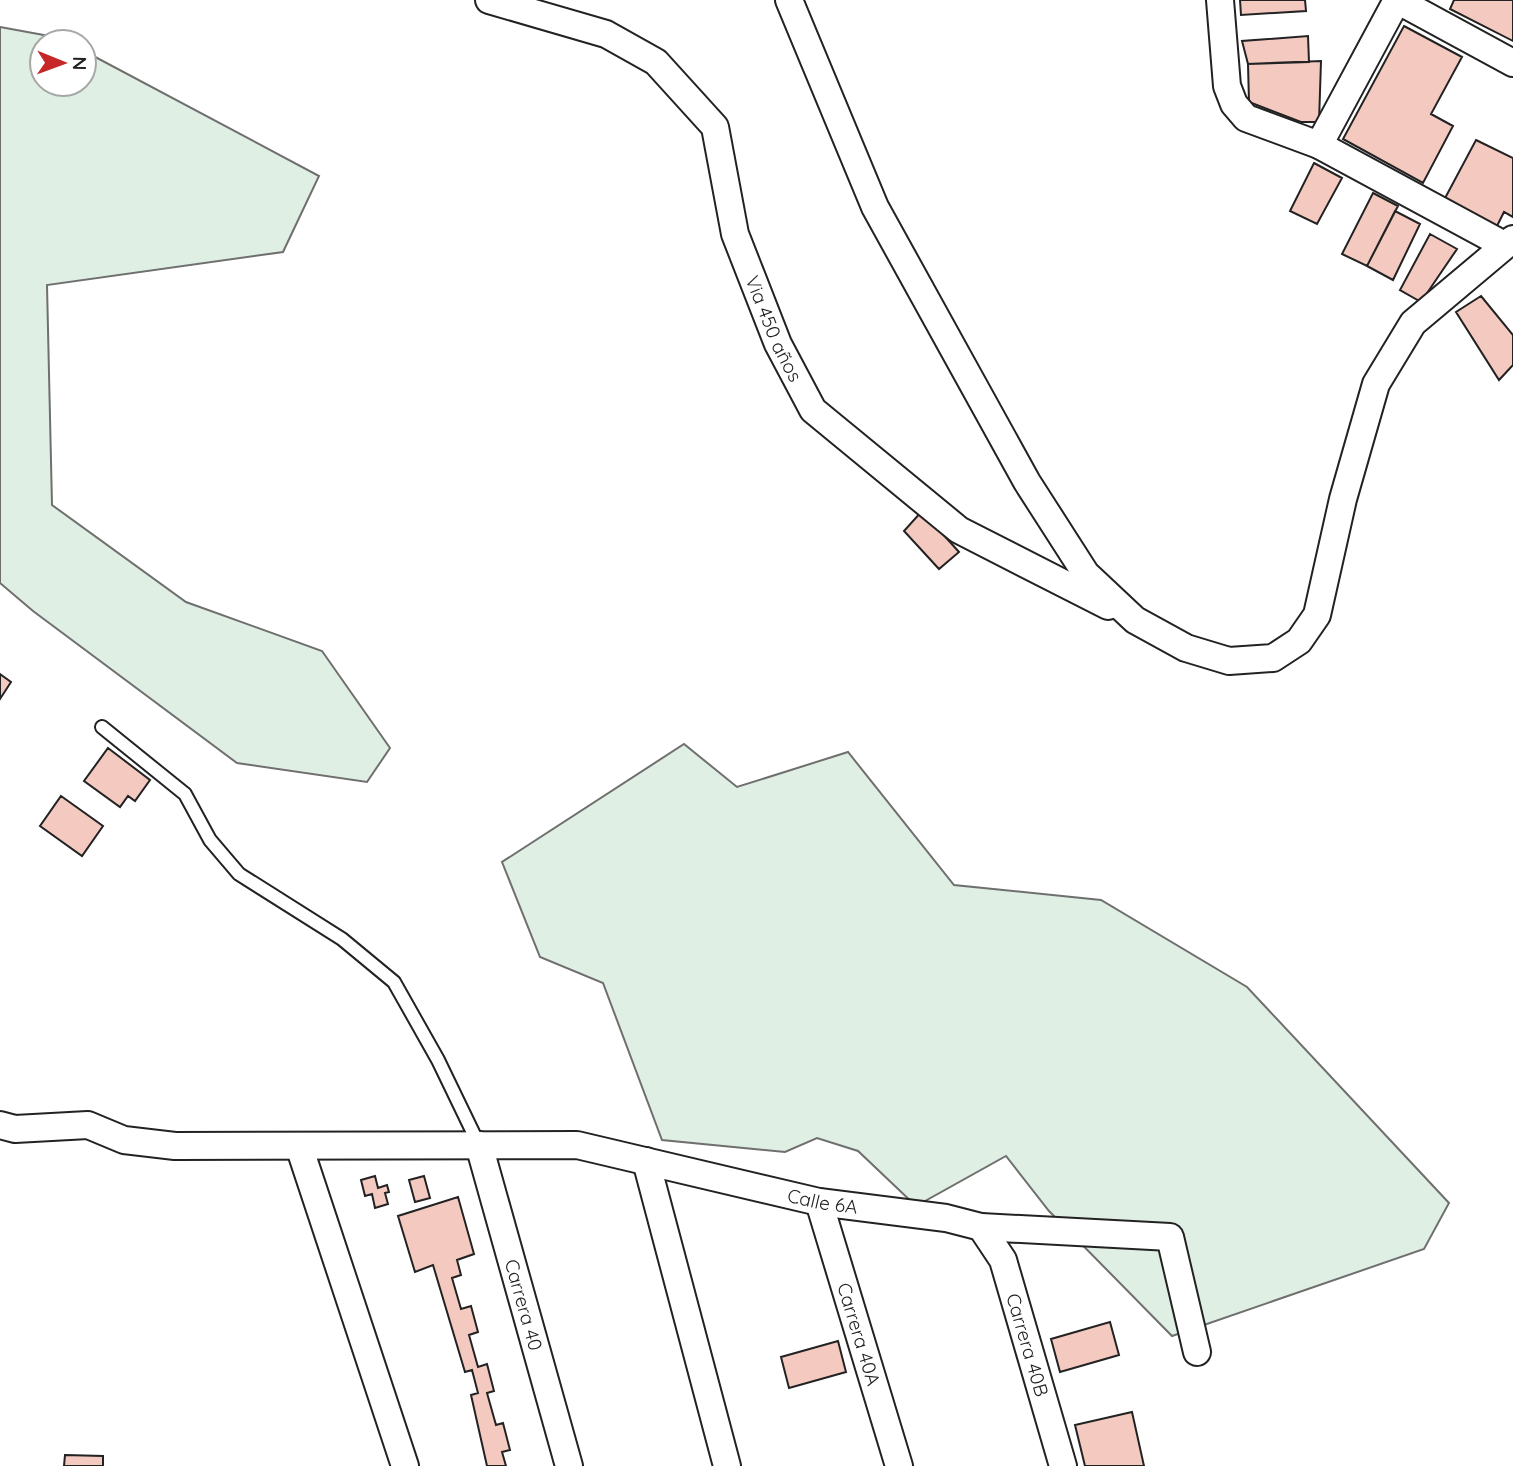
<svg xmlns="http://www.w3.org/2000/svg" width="1513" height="1466" font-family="Quicksand,sans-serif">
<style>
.green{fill:#e0efe3;stroke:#6f6f6f;stroke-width:2}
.building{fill:#f3c9c0;stroke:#222;stroke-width:2}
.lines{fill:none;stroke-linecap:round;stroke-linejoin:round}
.service-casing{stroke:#222;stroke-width:16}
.minor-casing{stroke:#222;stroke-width:30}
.service{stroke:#fff;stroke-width:12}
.minor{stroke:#fff;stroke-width:26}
.labels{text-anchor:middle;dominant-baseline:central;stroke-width:5;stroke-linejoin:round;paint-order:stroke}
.street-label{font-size:19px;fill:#222;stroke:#fff}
</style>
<rect width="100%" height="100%" fill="#fff"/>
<!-- green -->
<path class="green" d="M 0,27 L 60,38 L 68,42 L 42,42 L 42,84 L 84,84 L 84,51 L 319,176 L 283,252 L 47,285 L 52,505 L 186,602 L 322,651 L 390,748 L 367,782 L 237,763 L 33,611 L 0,583 Z
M 684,744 L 737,787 L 848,752 L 954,885 L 1101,900 L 1247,987 L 1449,1203 L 1424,1249 L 1172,1336 L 1049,1211 L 1006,1156 L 916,1206 L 858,1151 L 817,1138 L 785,1152 L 662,1140 L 603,983 L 540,957 L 502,862 Z"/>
<!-- building -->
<path class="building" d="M 1240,0 L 1305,0 L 1306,11 L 1241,15 Z
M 1454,0 L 1513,0 L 1513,41 L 1450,9 Z
M 1404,26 L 1462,57 L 1431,114 L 1453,126 L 1423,183 L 1343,139 Z
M 1308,36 L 1309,62 L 1248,64 L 1242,41 Z
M 1321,61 L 1319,122 L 1301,122 L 1249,102 L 1248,64 Z
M 1476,140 L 1513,158 L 1513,217 L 1504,212 L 1497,226 L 1444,200 Z
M 1314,163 L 1342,178 L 1317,224 L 1290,211 Z
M 1373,193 L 1398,206 L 1367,266 L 1342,254 Z
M 1395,211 L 1420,224 L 1393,280 L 1367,266 Z
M 1430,234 L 1457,249 L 1421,302 L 1400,290 Z
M 1481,296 L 1513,335 L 1513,365 L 1499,380 L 1456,312 Z
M 922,511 L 959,552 L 939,569 L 904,531 Z
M 0,674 L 11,682 L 0,699 Z
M 108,748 L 150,780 L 135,801 L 128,796 L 120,807 L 84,781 Z
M 61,796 L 103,826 L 82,856 L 40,826 Z
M 375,1176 L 378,1188 L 387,1185 L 389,1192 L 385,1193 L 388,1204 L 375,1208 L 372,1194 L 365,1196 L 361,1180 Z
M 424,1176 L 430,1198 L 415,1202 L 409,1180 Z
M 458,1197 L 474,1254 L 457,1260 L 461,1275 L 452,1278 L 461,1309 L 471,1306 L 478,1332 L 469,1335 L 478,1367 L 487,1364 L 494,1391 L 487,1393 L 496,1425 L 503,1423 L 510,1450 L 502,1452 L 506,1466 L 487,1466 L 471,1395 L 478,1393 L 472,1370 L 465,1372 L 433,1265 L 415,1272 L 398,1216 Z
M 1110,1322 L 1119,1355 L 1060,1372 L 1051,1339 Z
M 838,1341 L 846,1372 L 789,1388 L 781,1357 Z
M 1132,1412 L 1144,1466 L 1085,1466 L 1075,1425 Z
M 65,1455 L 103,1456 L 103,1466 L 64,1466 Z"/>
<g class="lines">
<!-- service casing -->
<g class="service-casing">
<path id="service" d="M 102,727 L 185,794 L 210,840 L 239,874 L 342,939 L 394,982 L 438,1060 L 479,1145"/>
</g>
<!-- minor casing -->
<g class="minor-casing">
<g id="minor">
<path id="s1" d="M 489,0 L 606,34 L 656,62 L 715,127 L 735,234 L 778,344 L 813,410 L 959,530 L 1108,606"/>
<path d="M 789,0 L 875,207 L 1027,482 L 1086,574 L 1135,620 L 1186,648 L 1229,661 L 1273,658 L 1299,641 L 1317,615 L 1343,499 L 1376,384 L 1413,323 L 1513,239"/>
<path d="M 1220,0 L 1227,86 L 1234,104 L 1246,118 L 1319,145 L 1504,245"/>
<path d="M 1397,0 L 1513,63"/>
<path d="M 1319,145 L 1397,0"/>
<path id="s2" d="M 0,1125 L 15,1129 L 88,1125 L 124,1140 L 175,1146 L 577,1145 L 819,1202 L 946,1218 L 981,1227 L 1170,1237 L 1197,1352"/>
<path id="s3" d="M 479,1145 L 569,1466"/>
<path d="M 299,1146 L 405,1466"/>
<path d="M 646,1161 L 727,1466"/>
<path id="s4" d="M 819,1202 L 899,1466"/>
<path id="s5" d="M 981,1227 L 1003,1260 L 1063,1466"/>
</g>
</g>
<!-- service -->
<use href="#service" class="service"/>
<!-- minor -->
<use href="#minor" class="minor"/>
</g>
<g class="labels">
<!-- street labels -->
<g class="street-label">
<text stroke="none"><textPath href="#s1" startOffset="478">Via 450 años</textPath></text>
<text stroke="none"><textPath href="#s2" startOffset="833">Calle 6A</textPath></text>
<text stroke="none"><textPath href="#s3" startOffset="166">Carrera 40</textPath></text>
<text stroke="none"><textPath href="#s4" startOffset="138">Carrera 40A</textPath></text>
<text stroke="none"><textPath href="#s5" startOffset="128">Carrera 40B</textPath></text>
</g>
</g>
<!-- north arrow -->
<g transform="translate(63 63) rotate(91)"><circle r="33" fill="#ffffff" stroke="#a7a7a7" stroke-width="2"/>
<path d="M0-5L12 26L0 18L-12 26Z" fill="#c62828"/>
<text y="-10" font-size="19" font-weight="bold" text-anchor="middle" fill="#222222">N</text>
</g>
</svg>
